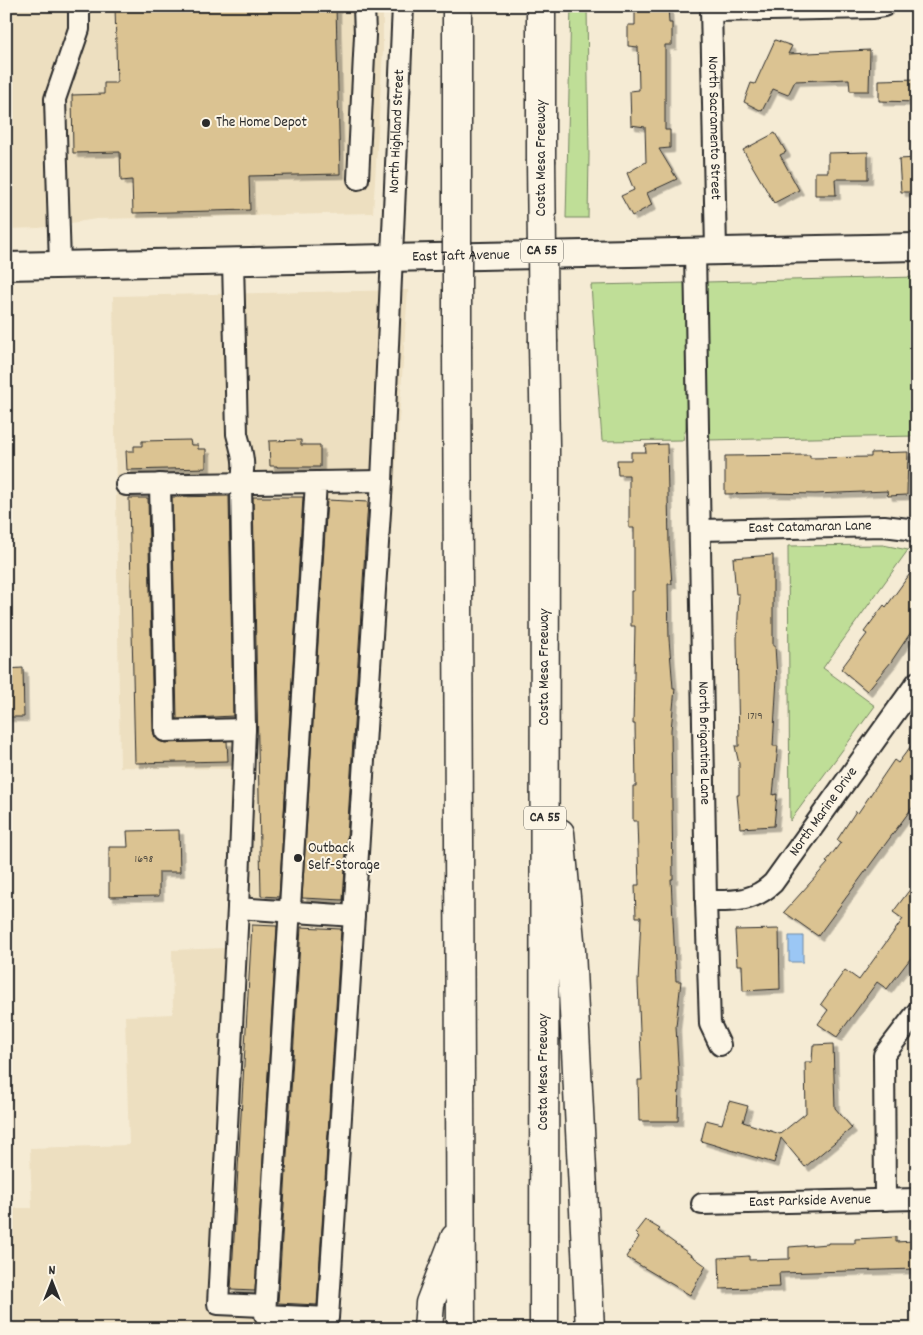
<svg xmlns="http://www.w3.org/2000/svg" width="923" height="1335" font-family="Dekko,sans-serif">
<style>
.built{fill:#eddfc0}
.green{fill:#bfde97;stroke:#758461}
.water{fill:#9bc7f5;stroke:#6e89a4}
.building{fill:#dbc392;stroke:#2b2b2b;filter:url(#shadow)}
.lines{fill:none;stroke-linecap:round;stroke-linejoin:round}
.minor-casing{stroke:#2b2b2b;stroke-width:24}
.major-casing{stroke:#2b2b2b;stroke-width:30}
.highway-casing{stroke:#2b2b2b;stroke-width:31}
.minor{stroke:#fcf5e5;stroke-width:20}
.major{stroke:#fcf5e5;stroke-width:26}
.highway{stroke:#fcf5e5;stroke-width:28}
.highway-bridge-casing{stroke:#2b2b2b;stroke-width:31;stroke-linecap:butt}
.highway-bridge{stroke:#fcf5e5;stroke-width:28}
.poi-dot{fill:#2b2b2b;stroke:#fcf5e5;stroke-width:2}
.labels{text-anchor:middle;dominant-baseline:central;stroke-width:4;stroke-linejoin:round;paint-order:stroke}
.number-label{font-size:12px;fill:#575145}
.shield{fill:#fcf5e5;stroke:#6a6863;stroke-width:1}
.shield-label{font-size:14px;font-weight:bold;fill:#2b2b2b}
.poi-label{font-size:15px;fill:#2b2b2b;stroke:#fcf5e5;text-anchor:start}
.street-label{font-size:15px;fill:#2b2b2b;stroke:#fcf5e5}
</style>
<defs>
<filter id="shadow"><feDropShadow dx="4.5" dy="4.5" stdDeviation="0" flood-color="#0004"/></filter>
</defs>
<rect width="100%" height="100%" fill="#f5ebd4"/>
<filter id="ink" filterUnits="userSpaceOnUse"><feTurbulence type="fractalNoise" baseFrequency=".02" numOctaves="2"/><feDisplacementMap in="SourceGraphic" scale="10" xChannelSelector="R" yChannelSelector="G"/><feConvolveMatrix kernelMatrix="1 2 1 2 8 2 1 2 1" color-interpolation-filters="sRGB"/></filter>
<g filter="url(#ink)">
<!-- built -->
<path class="built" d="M 6,6 L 383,6 L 383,51 L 373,213 L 96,219 L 39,228 L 6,229 Z
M 408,290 L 336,1329 L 6,1329 L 6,1208 L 32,1208 L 30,1148 L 129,1145 L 125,1016 L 173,1014 L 172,950 L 226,948 L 230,769 L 120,767 L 113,296 Z"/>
<!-- green -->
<path class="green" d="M 571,6 L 587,6 L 589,155 L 588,218 L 566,218 Z
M 917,277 L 917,436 L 707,440 L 704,304 L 706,282 Z
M 686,283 L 688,335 L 686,428 L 683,440 L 602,441 L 591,285 Z
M 883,545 L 908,550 L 823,668 L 875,706 L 790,821 L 788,546 Z"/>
<!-- water -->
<path class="water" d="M 789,936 L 803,936 L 803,962 L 789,962 Z"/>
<!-- building -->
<path class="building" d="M 115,6 L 336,6 L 340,174 L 249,176 L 250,210 L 133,213 L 132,180 L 121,181 L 120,152 L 73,153 L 72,95 L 104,94 L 104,83 L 117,83 Z
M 635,6 L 668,6 L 669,23 L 672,23 L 672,45 L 665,45 L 665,130 L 670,130 L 670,148 L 659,149 L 677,179 L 647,193 L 652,205 L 632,216 L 621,196 L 634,190 L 627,173 L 646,162 L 645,127 L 631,125 L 630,91 L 639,90 L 638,47 L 628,46 L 628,25 L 635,25 Z
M 775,40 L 792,46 L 788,54 L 870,50 L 869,91 L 850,91 L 849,79 L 795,81 L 788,95 L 773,89 L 762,111 L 744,102 L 751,83 L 755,84 Z
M 917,79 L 917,102 L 879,101 L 879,80 Z
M 775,133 L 786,152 L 780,155 L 799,190 L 774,203 L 743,150 Z
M 868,152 L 868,179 L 835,179 L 836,195 L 815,195 L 815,172 L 828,172 L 828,153 Z
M 917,158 L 917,192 L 901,192 L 899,159 Z
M 190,440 L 191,445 L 198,445 L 198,449 L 206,449 L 206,468 L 127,470 L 126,451 L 134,451 L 134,446 L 142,446 L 142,441 Z
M 301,440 L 301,445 L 320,445 L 320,467 L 277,467 L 277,466 L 270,466 L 269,441 Z
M 667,444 L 669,543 L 672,584 L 668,584 L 669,639 L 673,688 L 675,688 L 671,730 L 673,879 L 671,879 L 676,981 L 681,981 L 676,1026 L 679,1081 L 678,1121 L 639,1121 L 638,1080 L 642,1080 L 638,982 L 641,917 L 636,917 L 635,885 L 639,885 L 637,821 L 633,821 L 633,786 L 636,786 L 635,724 L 633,724 L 635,626 L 631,626 L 631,591 L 634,591 L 634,528 L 629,528 L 629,475 L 618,475 L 617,460 L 631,460 L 631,452 L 646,452 L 645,445 Z
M 908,452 L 907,495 L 888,496 L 887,491 L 815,494 L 767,493 L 725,494 L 725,456 L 810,455 L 810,458 L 871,457 L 871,453 Z
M 227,496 L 229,496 L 233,716 L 177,719 L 172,497 Z
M 253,497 L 303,497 L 279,897 L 261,896 Z
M 129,498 L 148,498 L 153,731 L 155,737 L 159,741 L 165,743 L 227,741 L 228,761 L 135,763 Z
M 327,500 L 368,502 L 343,900 L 302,898 Z
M 773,555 L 773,646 L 775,646 L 777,678 L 773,746 L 778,746 L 773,795 L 777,794 L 774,826 L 740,828 L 737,795 L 739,795 L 739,764 L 735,746 L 739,746 L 737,639 L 739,594 L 736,594 L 733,558 Z
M 917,564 L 917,623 L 891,662 L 867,691 L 841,669 L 867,634 L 864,632 L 884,605 L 886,607 Z
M 23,668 L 24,717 L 6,717 L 6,669 Z
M 917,738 L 917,801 L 818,936 L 784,912 L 828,863 L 826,862 L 841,842 L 837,840 L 856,811 L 858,813 L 894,760 L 898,763 Z
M 179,830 L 180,872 L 159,872 L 159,896 L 109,897 L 109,847 L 128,847 L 127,831 Z
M 917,880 L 917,950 L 887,989 L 877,982 L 837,1037 L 818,1024 L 828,1010 L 821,1004 L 845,970 L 859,980 L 903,919 L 893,912 Z
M 252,925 L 277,926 L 255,1291 L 231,1290 Z
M 301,927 L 341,929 L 317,1305 L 278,1303 Z
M 779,929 L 780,989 L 743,991 L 742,965 L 737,965 L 735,930 Z
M 833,1044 L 835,1108 L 852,1128 L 805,1167 L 781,1138 L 774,1163 L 701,1141 L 706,1120 L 722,1124 L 729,1101 L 748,1106 L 743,1122 L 780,1134 L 806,1113 L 805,1062 L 812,1062 L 813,1045 Z
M 645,1220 L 660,1229 L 658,1231 L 706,1266 L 690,1295 L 626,1257 L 639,1237 L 635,1233 Z
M 896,1237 L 896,1242 L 914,1241 L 915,1269 L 779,1273 L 780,1287 L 720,1289 L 719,1258 L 749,1256 L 749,1260 L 789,1259 L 789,1247 L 828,1244 L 828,1243 L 855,1243 L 855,1239 Z"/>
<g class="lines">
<!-- minor casing -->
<g class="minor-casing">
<g id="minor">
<path id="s1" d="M 711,6 L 716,251"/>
<path d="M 711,11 L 873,8 L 884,6"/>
<path d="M 358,179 L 365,35 L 364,6"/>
<path id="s2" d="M 695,251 L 706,901 L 710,1024 L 720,1045"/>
<path d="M 233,261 L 237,434 C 242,452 246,465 241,483 L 245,729 L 238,908 L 218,1304 L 265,1306"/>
<path d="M 60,265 L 55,99 L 79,29 L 79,6"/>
<path id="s3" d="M 382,481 L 403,6"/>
<path d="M 160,484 L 165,731 L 245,729"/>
<path d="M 126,485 C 211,484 297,482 382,481 L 328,1318 L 265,1315 L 316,482"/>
<path id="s4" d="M 701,530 L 884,526 L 908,529 L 917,533"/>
<path id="s5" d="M 706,901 C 733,901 752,903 773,883 L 917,682"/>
<path d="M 238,908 L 354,916"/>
<path d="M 885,1200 L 884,1055 L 917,1012"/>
<path id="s6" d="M 702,1204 L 917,1199"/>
</g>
</g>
<!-- major casing -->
<g class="major-casing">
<g id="major">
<path id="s7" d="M 6,266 L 917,247"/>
</g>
</g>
<!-- highway casing -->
<g class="highway-casing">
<path id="highway" d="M 457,6 L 457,165
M 541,160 L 541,6
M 543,343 L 545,445 L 544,1329
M 457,347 L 461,1329
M 560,833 L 571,951 L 590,1329
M 428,1329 L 430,1303 L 455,1238"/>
</g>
<!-- minor -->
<use href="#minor" class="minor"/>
<!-- major -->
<use href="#major" class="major"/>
<!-- highway -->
<use href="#highway" class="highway"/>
<!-- highway-bridge casing -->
<g class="highway-bridge-casing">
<path id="highway-bridge" d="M 541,160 L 543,343
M 457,347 L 457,165"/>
</g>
<!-- highway-bridge -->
<use href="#highway-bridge" class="highway-bridge"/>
</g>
</g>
<!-- markers -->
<g class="poi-dot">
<circle cx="206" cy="123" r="5"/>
<circle cx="298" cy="858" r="5"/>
</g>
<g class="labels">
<!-- number labels -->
<g class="number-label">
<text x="755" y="716">1719</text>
<text x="144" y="859">1698</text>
</g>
<!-- shield labels -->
<g class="shield">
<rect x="521" y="239.5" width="42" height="23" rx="4"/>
<rect x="524" y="806.5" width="42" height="23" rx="4"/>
</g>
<g class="shield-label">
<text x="542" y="251">CA 55</text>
<text x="545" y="818">CA 55</text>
</g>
<!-- poi labels -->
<g class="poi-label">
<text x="216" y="123">The Home Depot</text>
<text x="308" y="849">Outback<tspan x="308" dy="17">Self-Storage</tspan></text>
</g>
<!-- street labels -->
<g class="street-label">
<text stroke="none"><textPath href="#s1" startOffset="122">North Sacramento Street</textPath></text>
<text stroke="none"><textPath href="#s3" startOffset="350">North Highland Street</textPath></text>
<text transform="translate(542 158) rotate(-90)">Costa Mesa Freeway</text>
<text stroke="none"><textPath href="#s7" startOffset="455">East Taft Avenue</textPath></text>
<text stroke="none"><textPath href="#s4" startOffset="109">East Catamaran Lane</textPath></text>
<text transform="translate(545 667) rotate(-90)">Costa Mesa Freeway</text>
<text stroke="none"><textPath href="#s2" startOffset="492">North Brigantine Lane</textPath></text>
<text stroke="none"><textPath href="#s5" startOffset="159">North Marine Drive</textPath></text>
<text transform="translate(544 1072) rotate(-90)">Costa Mesa Freeway</text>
<text stroke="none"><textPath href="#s6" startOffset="108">East Parkside Avenue</textPath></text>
</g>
</g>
<!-- margin -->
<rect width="923" height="1335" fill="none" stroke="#fcf5e5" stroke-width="25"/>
<rect x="12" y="12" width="898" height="1310" fill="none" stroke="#2b2b2b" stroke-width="2" filter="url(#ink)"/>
<!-- north arrow -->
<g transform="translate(52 1282)" stroke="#fcf5e5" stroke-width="4" paint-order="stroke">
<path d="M0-4L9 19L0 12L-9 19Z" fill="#2b2b2b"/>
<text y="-8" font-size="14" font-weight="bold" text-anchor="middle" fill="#2b2b2b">N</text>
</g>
</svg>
